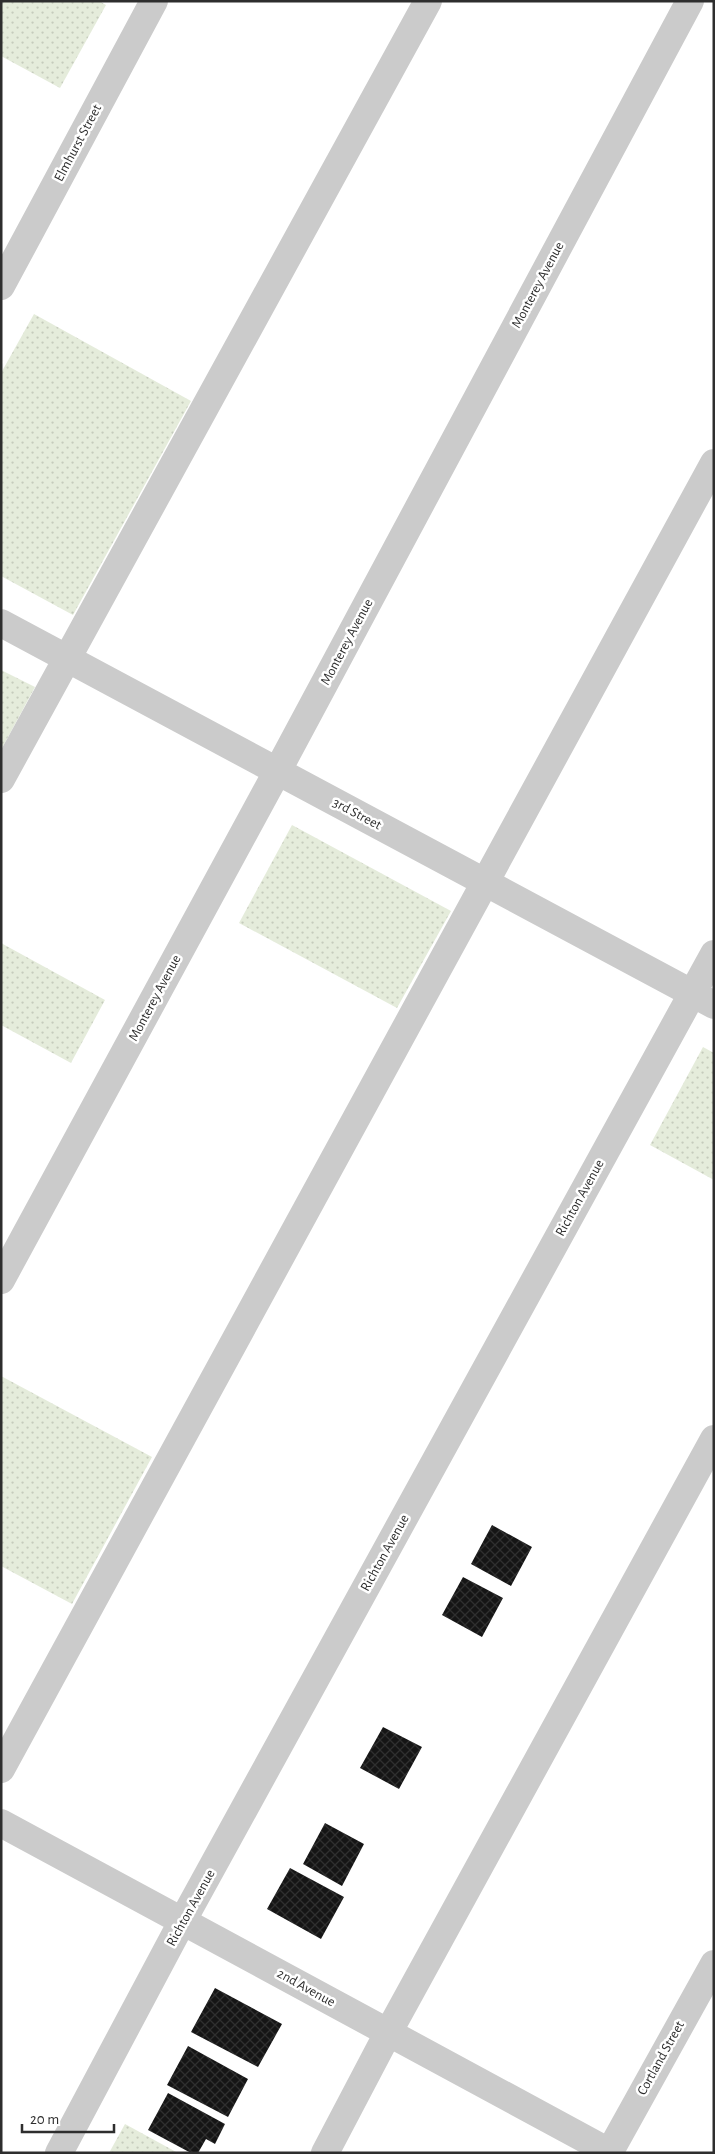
<svg xmlns="http://www.w3.org/2000/svg" width="715" height="2154" font-family="'Alegreya Sans',sans-serif">
<style>
.grass{fill:url(#grass-dots)}
.building{fill:url(#building-cross-hatch)}
.lines{fill:none;stroke-linecap:round;stroke-linejoin:round}
.minor{stroke:#cbcbcb;stroke-width:28}
.labels{text-anchor:middle;dominant-baseline:central;stroke-width:5;stroke-linejoin:round;paint-order:stroke}
.street-label{font-size:14px;fill:#2e2e2e;stroke:#fff}
</style>
<defs>
<pattern id="grass-dots" width="8" height="8" patternUnits="userSpaceOnUse" patternTransform="scale(1.25)"><rect width="8" height="8" fill="#e5ecdb"/><path d="M2 2h.1M6 6h.1" fill="none" stroke="#c5cbbc" stroke-width="1.8" stroke-linecap="round"/></pattern>
<pattern id="building-cross-hatch" width="8" height="8" patternUnits="userSpaceOnUse" patternTransform="scale(1.25)"><rect width="8" height="8" fill="#151515"/><path d="M0 0l8 8M0 8l8-8" fill="none" stroke="#2f2f2f"/></pattern>
</defs>
<rect width="100%" height="100%" fill="#fff"/>
<!-- grass -->
<path class="grass" d="M 1,1 L 99,1 L 106,5 L 60,88 L 1,56 Z
M 34,314 L 191,401 L 73,615 L 1,576 L 1,373 Z
M 1,670 L 35,687 L 1,750 Z
M 292,825 L 451,911 L 397,1008 L 239,923 Z
M 1,943 L 105,1000 L 71,1063 L 1,1025 Z
M 703,1047 L 714,1053 L 714,1180 L 650,1145 Z
M 1,1376 L 152,1457 L 72,1604 L 1,1566 Z
M 125,2124 L 178,2153 L 109,2153 Z"/>
<!-- building -->
<path class="building" d="M 492,1525 L 532,1547 L 511,1586 L 471,1564 Z
M 463,1577 L 503,1598 L 482,1637 L 442,1615 Z
M 383,1727 L 422,1747 L 399,1789 L 360,1768 Z
M 325,1823 L 364,1844 L 342,1886 L 303,1864 Z
M 290,1868 L 344,1897 L 321,1939 L 267,1909 Z
M 215,1988 L 282,2024 L 258,2067 L 191,2032 Z
M 188,2046 L 248,2079 L 228,2117 L 167,2085 Z
M 168,2093 L 225,2124 L 215,2144 L 206,2139 L 198,2153 L 191,2153 L 148,2130 Z"/>
<g class="lines">
<!-- minor -->
<path class="minor" d="M 1,286 L 154,1
M 1,623 L 714,1005
M 1,779 L 428,1
M 1,1280 L 277,772 L 690,1
M 1,1769 L 714,463
M 1,1823 L 611,2153
M 59,2153 L 183,1920 L 714,954
M 325,2153 L 388,2033 L 714,1439
M 609,2153 L 714,1964"/>
</g>
<g class="labels">
<!-- street labels -->
<g class="street-label">
<text transform="translate(78 143) rotate(-62)">Elmhurst Street</text>
<text transform="translate(538 285) rotate(-62)">Monterey Avenue</text>
<text transform="translate(347 642) rotate(-62)">Monterey Avenue</text>
<text transform="translate(357 814) rotate(28)">3rd Street</text>
<text transform="translate(155 998) rotate(-62)">Monterey Avenue</text>
<text transform="translate(580 1198) rotate(-61)">Richton Avenue</text>
<text transform="translate(385 1553) rotate(-61)">Richton Avenue</text>
<text transform="translate(191 1908) rotate(-61)">Richton Avenue</text>
<text transform="translate(306 1988) rotate(29)">2nd Avenue</text>
<text transform="translate(661 2058) rotate(-61)">Cortland Street</text>
</g>
</g>
<!-- border -->
<rect width="715" height="2154" fill="none" stroke="#2e2e2e" stroke-width="5"/>
<!-- scale -->
<path d="M22 2124v8h92v-8" fill="none" stroke="#2e2e2e" stroke-width="2.5"/>
<text x="30" y="2124" font-size="15" fill="#2e2e2e" stroke="#ffffff" stroke-width="4" paint-order="stroke">20 m</text>
</svg>
